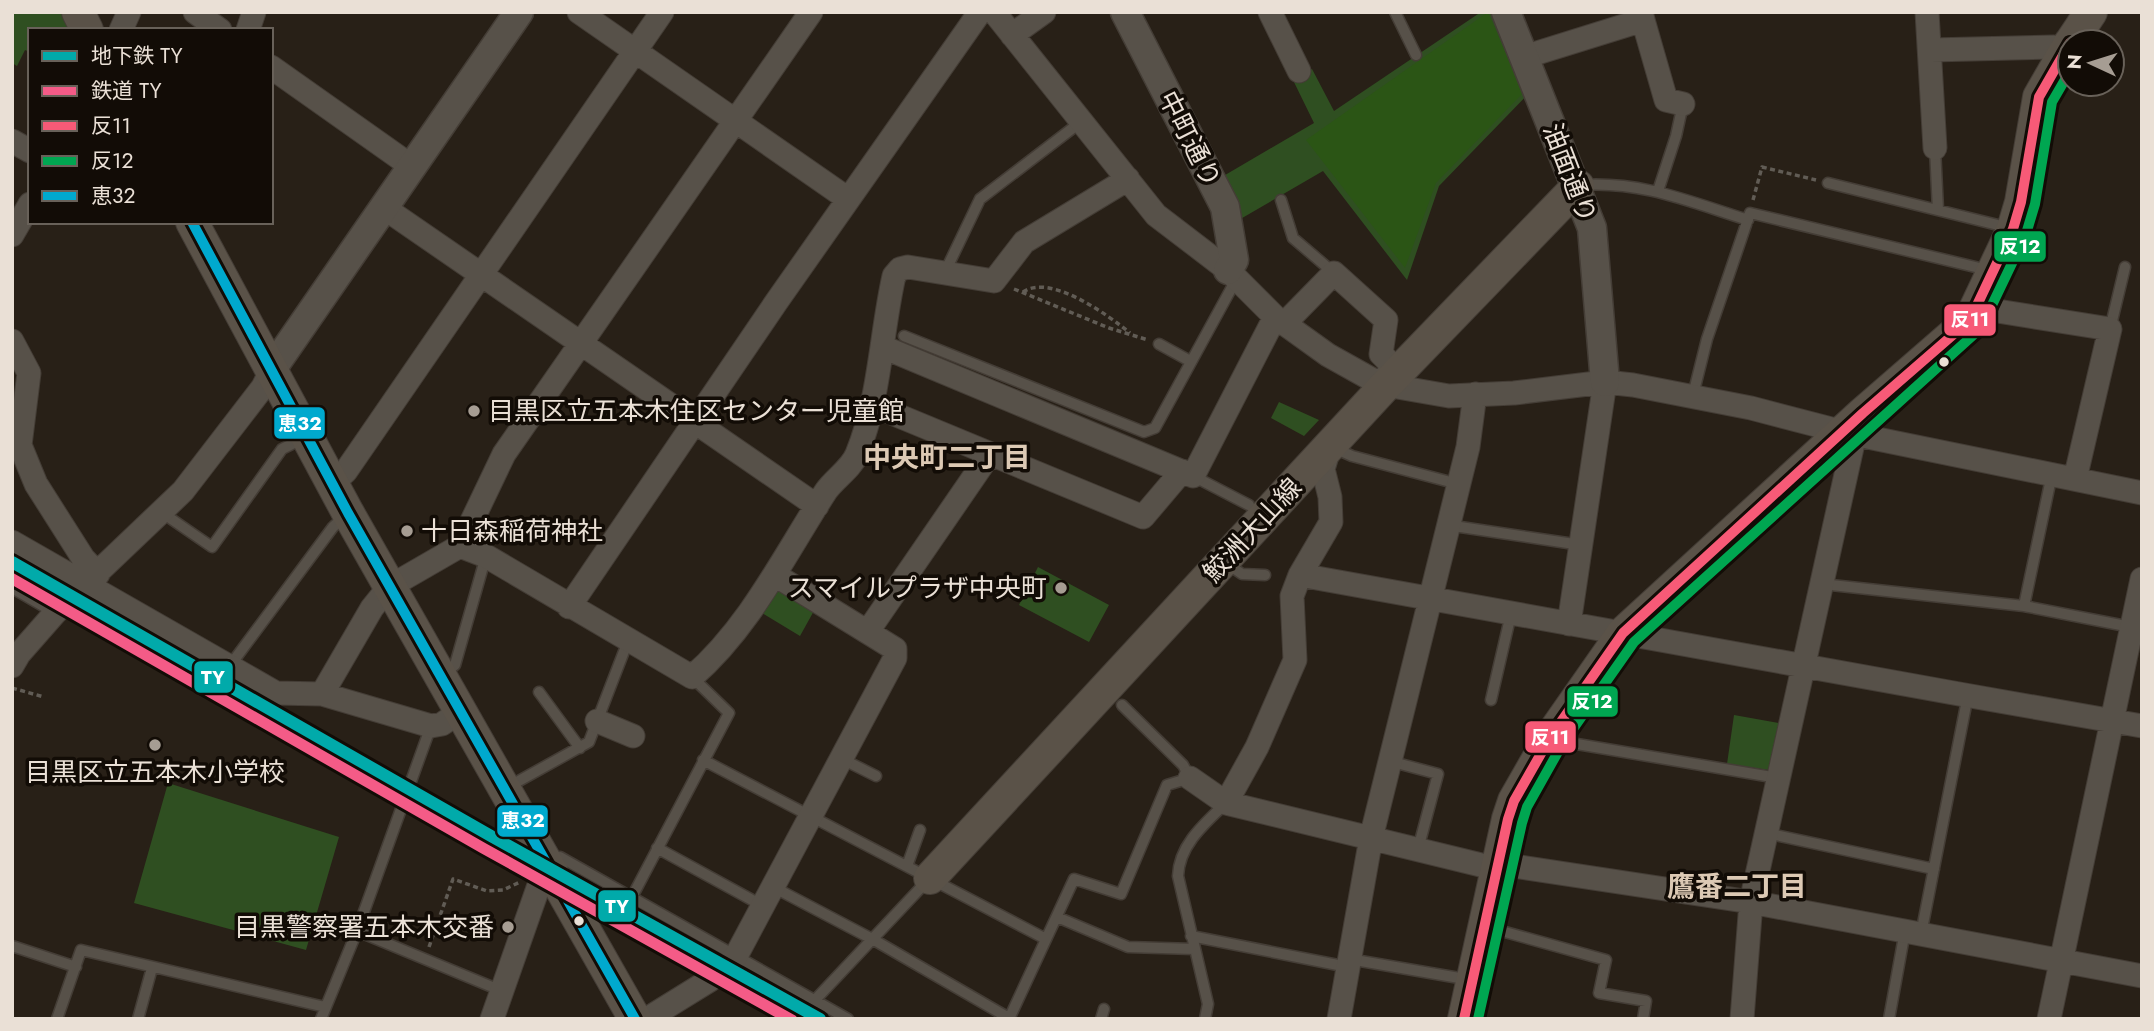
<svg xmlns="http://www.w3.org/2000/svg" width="2154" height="1031" font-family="Jost,'Noto Sans JP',sans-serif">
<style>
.green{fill:#2f4f21}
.forest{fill:#2b5515}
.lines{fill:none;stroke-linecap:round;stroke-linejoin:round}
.service-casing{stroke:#443d36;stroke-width:13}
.minor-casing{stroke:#443d36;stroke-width:25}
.tertiary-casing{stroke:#443d36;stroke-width:31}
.secondary-casing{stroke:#443d36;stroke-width:34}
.path{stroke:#615c55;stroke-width:3.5;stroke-dasharray:5 3.5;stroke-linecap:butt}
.service{stroke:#575149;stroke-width:10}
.minor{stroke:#575149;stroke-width:23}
.tertiary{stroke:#575149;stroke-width:28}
.secondary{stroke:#5a5248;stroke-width:32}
.bus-1-casing{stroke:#120c06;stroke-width:16}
.bus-2-casing{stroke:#120c06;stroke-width:16}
.bus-3-casing{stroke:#120c06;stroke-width:16}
.bus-1{stroke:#f75a77;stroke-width:10}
.bus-2{stroke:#00a651;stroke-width:10}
.bus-3{stroke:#00a9ce;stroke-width:10}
.rail-1-casing{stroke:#120c06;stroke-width:18}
.rail-1{stroke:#f45b87;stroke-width:12}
.metro-1-casing{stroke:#120c06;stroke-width:18}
.metro-1{stroke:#01aaaa;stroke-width:12}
.bus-dot{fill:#eae0d6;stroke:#120c06;stroke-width:2.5}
.poi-dot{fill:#a69d93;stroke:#120c06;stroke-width:2.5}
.labels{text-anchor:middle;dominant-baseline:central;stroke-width:7;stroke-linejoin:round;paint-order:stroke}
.street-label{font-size:26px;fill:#eae0d6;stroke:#120c06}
.poi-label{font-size:26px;fill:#eae0d6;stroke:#120c06;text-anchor:start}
.neighbourhood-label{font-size:28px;font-weight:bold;fill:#dcc9b4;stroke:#120c06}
.line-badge{stroke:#120c06;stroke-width:2.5}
.badge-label{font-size:19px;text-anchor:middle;font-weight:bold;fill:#fff}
</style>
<rect width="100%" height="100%" fill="#282017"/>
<!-- green -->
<path class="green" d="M 12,12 L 64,12 L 73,30 L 30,30 L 30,52 L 25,50 L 17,66 L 12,63 Z
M 1481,12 L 1496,12 L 1530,92 L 1439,186 L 1407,280 L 1323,171 L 1237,221 L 1220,178 L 1314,123 L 1292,78 L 1312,69 L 1334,111 Z
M 1279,402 L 1319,420 L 1304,436 L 1271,418 Z
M 1038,567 L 1109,605 L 1089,642 L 1019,605 Z
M 773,587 L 815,609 L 800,636 L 757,610 Z
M 1734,715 L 1784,724 L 1769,770 L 1727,764 Z
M 168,783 L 339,837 L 306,950 L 134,903 Z"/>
<!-- forest -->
<path class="forest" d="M 1488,12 L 1523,93 L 1436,183 L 1405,268 L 1306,140 Z"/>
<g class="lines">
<!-- service casing -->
<g class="service-casing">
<path id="service" d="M 1395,12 L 1416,55
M 1935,148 L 1938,210
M 1828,183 L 2010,228
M 1581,185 C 1643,181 1690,202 1748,220
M 1658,191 L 1676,136 L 1683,104
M 1281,200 L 1293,238 L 1334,273
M 945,272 L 980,199 L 1082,121
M 2110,329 L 2125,267
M 904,336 L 1144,432 L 1155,428 L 1237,278
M 1159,344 L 1190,361
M 1693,395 L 1707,339 L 1750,213 L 1992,271
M 1332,447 L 1352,456 L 1458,484
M 1193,476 L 1249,505
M 161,512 L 212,547 L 282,449 L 304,438
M 1447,525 L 1581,545
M 1226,563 L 1242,574 L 1265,575
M 1822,584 L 2024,606 L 2131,627
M 12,588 L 55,613
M 2024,606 L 2052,474
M 229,667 L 333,527 L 347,514
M 444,673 L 455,665 L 486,556
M 539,692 L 580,748
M 1491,700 L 1511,614
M 1554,737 L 1565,742 L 1778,778
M 842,759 L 876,776
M 703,760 L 1046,939
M 1389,761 L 1438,774 L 1418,849
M 508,787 L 589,742 L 628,641
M 1766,833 L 1934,869
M 657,848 L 765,907
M 548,861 L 560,857 L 848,1019
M 907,866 L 920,830
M 775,888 L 874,940 L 1009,1018
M 632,897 L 729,713 L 692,677
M 1057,917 L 1128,947 L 1194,949
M 1487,927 L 1606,960 L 1599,993 L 1646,1001 L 1643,1019
M 357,931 L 502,991
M 1921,934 L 1968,695
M 1191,936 L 1348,967
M 12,946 L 76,967
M 1349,959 L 1471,980
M 815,1000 L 928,880
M 57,1019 L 81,950 L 325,1007
M 138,1019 L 152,968
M 321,1019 L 357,931 L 431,726
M 1009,1019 L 1074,879 L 1121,894 L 1167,785 L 1190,778 L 1183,765 L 1122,705
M 1101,1019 L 1104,1009
M 1205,1019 L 1208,1004 L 1178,876 C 1179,845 1205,823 1226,803
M 1889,1019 L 1905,931"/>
</g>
<!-- minor casing -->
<g class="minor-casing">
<path id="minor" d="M 195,12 L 220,30
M 579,12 L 848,199
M 994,12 L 1156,215 L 1228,270 L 1275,317 L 1328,355 L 1380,384 L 1449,396 L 1514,393 L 1605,382 L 1633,385 L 1751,408 L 1843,432 L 2142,493
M 1270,12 L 1299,71
M 1927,12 L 1935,148
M 1643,20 L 1666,100 L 1683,104
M 121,30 L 129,12
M 248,30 L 254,12
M 1012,35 L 1044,12
M 1931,50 L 2054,47 L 2062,54
M 1524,57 L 1643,20 L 1641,12
M 271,67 L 411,166
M 12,141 L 30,151
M 383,207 L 817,506
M 12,235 L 30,204
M 1981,303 L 1991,310 L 2110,329 L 2075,479
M 1284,324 L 1334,273 L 1386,320 L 1381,354 L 1394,367 L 1382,382
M 12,341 L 29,373 L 20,445 L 36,484 L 83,558 L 98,574
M 883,347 L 1193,476 L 1275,317
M 870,404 L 1143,517 L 1182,471
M 332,484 L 346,471 L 662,12
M 12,542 L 276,693 L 322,694 L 372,608 L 389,587 L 460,546 L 504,454 L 811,12
M 460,546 L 486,556 L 692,677 C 750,627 785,554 826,491 C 835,478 851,469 857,454 C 880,398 881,333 894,276 L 900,269 L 908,267 L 994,281 L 1024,242 L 1128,179
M 1300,575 C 1580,627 1861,677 2142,726
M 569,607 L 777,301 L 980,12
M 1569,624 L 1605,382
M 868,631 L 989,455
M 12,666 L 19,654 L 55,613 L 183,491 L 263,387 L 272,369
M 322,694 L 431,726 L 442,724 L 461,711
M 597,721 L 633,736
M 1190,778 L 1226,803 L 1481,865 L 1513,866 L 1751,902 L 2142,976
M 1226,803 L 1257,747 L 1295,660 L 1292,596 L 1300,575 L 1331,522 L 1330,497 L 1323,469 L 1330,446
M 492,1019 L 538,888 L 543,880 L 553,874
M 647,1019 L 710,980 L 736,956 L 895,658 L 895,649 L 775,575
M 1339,1019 L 1371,838 L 1468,447 L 1475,394
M 1742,1019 L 1751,902 L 1855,434
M 2049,1019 L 2142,579"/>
</g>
<!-- tertiary casing -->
<g class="tertiary-casing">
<path id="tertiary" d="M 1125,12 L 1225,207 L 1234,260 L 1228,270
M 1506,12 L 1592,228 L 1605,382
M 272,369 L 519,12"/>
</g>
<!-- secondary casing -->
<g class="secondary-casing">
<path id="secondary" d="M 78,12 L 87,30
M 2071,42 L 2091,12
M 192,222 L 348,513 L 635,1019
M 930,878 L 1385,386 L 1578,186
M 1464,1019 L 1508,819 L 1514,801 L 1551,736 L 1623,633 L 1863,413 L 1970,320 L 2013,229 L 2021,202 L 2039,97 L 2070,43"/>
</g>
<!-- path -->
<path class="path" d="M 1753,200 L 1762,167 L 1816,180
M 1014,289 L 1109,328 L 1148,340
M 1023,292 C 1050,273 1108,315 1130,333
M 12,688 L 44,697
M 429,947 L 453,879 L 487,891 L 503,890 L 520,882"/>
<!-- service -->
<use href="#service" class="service"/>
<!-- minor -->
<use href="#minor" class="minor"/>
<!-- tertiary -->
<use href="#tertiary" class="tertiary"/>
<!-- secondary -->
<use href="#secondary" class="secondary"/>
<!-- bus-1 casing -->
<g class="bus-1-casing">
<path id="bus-1" d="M 1464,1019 L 1508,819 L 1514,801 L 1551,736 L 1623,633 L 1863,413 L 1970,320 L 2013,229 L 2021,202 L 2039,97 L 2070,43"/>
</g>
<!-- bus-2 casing -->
<g class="bus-2-casing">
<path id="bus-2" d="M 1478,1019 L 1522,823 L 1527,807 L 1563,743 L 1634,642 L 1981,328 L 2026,234 L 2035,204 L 2052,102 L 2070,71"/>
</g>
<!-- bus-3 casing -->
<g class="bus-3-casing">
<path id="bus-3" d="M 192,222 L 348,513 L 635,1019"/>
</g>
<!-- bus-1 -->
<use href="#bus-1" class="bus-1"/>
<!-- bus-2 -->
<use href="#bus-2" class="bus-2"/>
<!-- bus-3 -->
<use href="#bus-3" class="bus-3"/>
<!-- rail-1 casing -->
<g class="rail-1-casing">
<path id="rail-1" d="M 12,578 L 484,848 L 791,1019"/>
</g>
<!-- rail-1 -->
<use href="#rail-1" class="rail-1"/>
<!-- metro-1 casing -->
<g class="metro-1-casing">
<path id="metro-1" d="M 12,562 L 491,836 L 820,1019"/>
</g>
<!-- metro-1 -->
<use href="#metro-1" class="metro-1"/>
</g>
<!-- markers -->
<g class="bus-dot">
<circle cx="1944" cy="362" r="6"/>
<circle cx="579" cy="921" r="6"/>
</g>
<g class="poi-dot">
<circle cx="474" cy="411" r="7"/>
<circle cx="407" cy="531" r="7"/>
<circle cx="1061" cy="588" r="7"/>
<circle cx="155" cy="745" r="7"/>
<circle cx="508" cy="927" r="7"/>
</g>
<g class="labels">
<!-- street labels -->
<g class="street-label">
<text transform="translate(1190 139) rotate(63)">中町通り</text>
<text transform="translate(1570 173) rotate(69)">油面通り</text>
<text transform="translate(1252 530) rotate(-47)">鮫洲大山線</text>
</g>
<!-- poi labels -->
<g class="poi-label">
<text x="488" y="411">目黒区立五本木住区センター児童館</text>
<text x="421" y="531">十日森稲荷神社</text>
<text x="1047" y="588" text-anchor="end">スマイルプラザ中央町</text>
<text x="155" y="772" text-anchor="middle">目黒区立五本木小学校</text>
<text x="494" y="927" text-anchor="end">目黒警察署五本木交番</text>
</g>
<!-- neighbourhood labels -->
<g class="neighbourhood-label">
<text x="947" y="457">中央町二丁目</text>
<text x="1737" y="886">鷹番二丁目</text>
</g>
</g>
<g class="line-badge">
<rect x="1993" y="230" width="54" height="33" rx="7" fill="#00a651"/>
<rect x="1943" y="303" width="54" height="34" rx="7" fill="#f75a77"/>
<rect x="273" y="406" width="53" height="34" rx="7" fill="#00a9ce"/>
<rect x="193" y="660" width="41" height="34" rx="7" fill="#01aaaa"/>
<rect x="1566" y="685" width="53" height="33" rx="7" fill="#00a651"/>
<rect x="1524" y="720" width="53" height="34" rx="7" fill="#f75a77"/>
<rect x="496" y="804" width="53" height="34" rx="7" fill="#00a9ce"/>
<rect x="597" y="889" width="40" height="34" rx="7" fill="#01aaaa"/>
</g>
<g class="badge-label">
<text x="2020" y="253">反12</text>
<text x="1970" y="326">反11</text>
<text x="300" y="430">恵32</text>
<text x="213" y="684">TY</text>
<text x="1592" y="708">反12</text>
<text x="1550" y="744">反11</text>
<text x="523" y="827">恵32</text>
<text x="617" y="913">TY</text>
</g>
<!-- border -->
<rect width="2154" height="1031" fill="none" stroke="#eae0d6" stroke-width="28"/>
<!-- legend -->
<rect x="28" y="28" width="245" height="196" fill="#120c06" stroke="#686159" stroke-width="2"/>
<rect x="42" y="51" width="35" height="10" fill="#01aaaa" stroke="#686159" stroke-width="2"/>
<text x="91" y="63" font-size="21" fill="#eae0d6">地下鉄 TY</text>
<rect x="42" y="86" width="35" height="10" fill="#f45b87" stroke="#686159" stroke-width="2"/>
<text x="91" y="98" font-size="21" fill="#eae0d6">鉄道 TY</text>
<rect x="42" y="121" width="35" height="10" fill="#f75a77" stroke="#686159" stroke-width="2"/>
<text x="91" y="133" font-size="21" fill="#eae0d6">反11</text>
<rect x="42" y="156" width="35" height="10" fill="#00a651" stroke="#686159" stroke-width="2"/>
<text x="91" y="168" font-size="21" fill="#eae0d6">反12</text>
<rect x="42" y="191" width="35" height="10" fill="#00a9ce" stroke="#686159" stroke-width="2"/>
<text x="91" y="203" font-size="21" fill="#eae0d6">恵32</text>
<!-- north arrow -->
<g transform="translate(2091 63) rotate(274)"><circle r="33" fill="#120c06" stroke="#686159" stroke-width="2"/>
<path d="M0-5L12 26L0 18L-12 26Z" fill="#a69d93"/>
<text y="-10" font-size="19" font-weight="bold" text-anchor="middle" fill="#eae0d6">N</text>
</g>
</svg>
